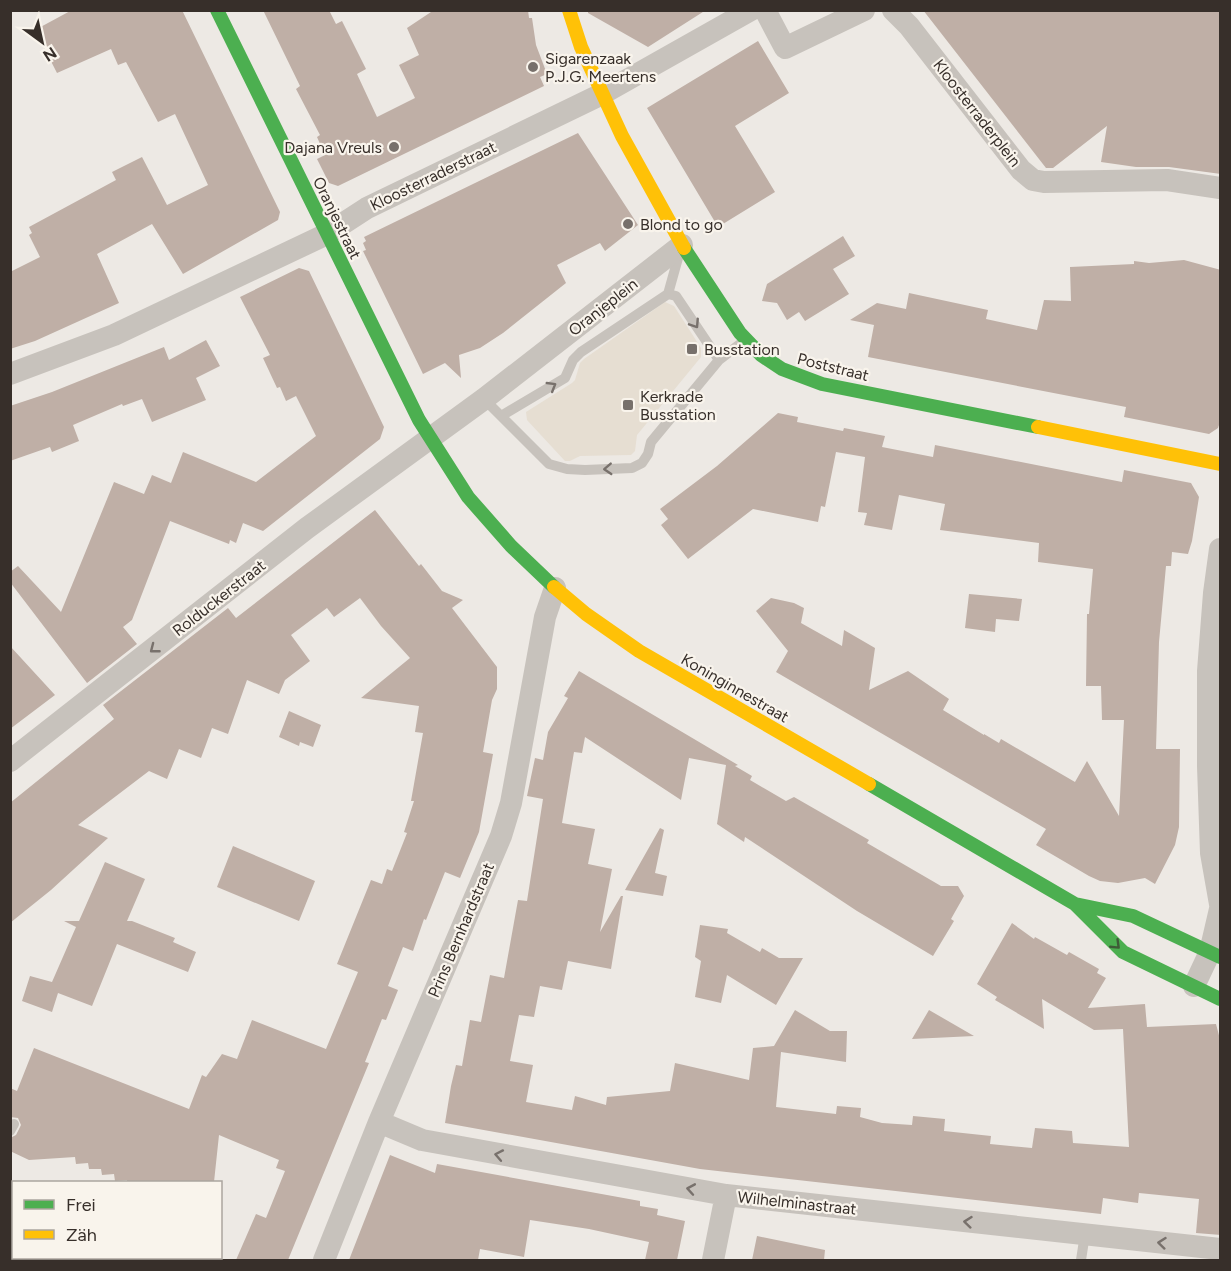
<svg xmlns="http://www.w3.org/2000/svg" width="1231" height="1271" font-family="Figtree,sans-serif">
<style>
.plaza{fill:#e6ded2}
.building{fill:#bfafa6}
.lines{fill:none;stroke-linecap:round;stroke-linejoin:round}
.lane{stroke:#c7c2bc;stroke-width:10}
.street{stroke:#c7c2bc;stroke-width:22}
.fast{stroke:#4caf50;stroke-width:14}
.slow{stroke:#ffc107;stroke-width:14}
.oneway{stroke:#78716c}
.oneway2{stroke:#3e5c37}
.poi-dot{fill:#77706b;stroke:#f9f4ec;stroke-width:2}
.labels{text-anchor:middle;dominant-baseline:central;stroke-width:4.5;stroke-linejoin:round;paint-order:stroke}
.poi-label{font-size:16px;fill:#372f2a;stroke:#f9f4ec;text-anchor:start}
.street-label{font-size:16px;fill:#372f2a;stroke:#f9f4ec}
</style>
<rect width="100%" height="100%" fill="#ede9e4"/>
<!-- plaza -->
<path class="plaza" d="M 665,302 L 674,306 L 701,348 L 701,357 L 637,435 L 635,451 L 631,455 L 580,456 L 570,461 L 565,461 L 527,420 L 526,412 L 572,383 L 575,380 L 580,363 L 584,359 Z"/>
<!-- building -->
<path class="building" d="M 72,10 L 182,10 L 280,212 L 278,220 L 183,274 L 152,224 L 97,254 L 119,303 L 35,341 L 10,349 L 10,272 L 40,257 L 29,235 L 32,233 L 29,227 L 116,180 L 112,172 L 142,157 L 167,205 L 208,185 L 175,114 L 158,122 L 126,62 L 118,65 L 111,49 L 57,73 L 35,30 Z
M 263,10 L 329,10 L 336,24 L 342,21 L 366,69 L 357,74 L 377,117 L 415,98 L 399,65 L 419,55 L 407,28 L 434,10 L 528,10 L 529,18 L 532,18 L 536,45 L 547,74 L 540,77 L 544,86 L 338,186 L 329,183 L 317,159 L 325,155 L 317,137 L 320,135 L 296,89 L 300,86 Z
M 588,10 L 706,10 L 648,47 L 588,13 Z
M 923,10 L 1221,10 L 1221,174 L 1169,167 L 1136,167 L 1101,162 L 1107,126 L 1053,168 L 1046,168 Z
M 758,41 L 789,93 L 735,126 L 775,192 L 718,227 L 647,108 Z
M 578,133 L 638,225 L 605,251 L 600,243 L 557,265 L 566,283 L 503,333 L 480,348 L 459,355 L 461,378 L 445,363 L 423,374 L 363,251 L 366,250 L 363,243 L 366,241 L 364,237 Z
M 843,236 L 855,256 L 833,269 L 849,294 L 805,321 L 799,312 L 787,320 L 777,303 L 762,301 L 767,284 Z
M 1184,260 L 1221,270 L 1221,419 L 1218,428 L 1209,434 L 1124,417 L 1126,407 L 868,357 L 874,325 L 850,320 L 877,303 L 906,309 L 909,293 L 988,310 L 986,319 L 1037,330 L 1044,300 L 1071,301 L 1070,267 L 1134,264 L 1134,261 L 1149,263 Z
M 299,268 L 309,271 L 372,402 L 384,427 L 380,439 L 263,531 L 243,523 L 236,543 L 230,540 L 229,544 L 170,521 L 132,620 L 123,627 L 137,644 L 87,683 L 10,582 L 10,572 L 18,566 L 61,612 L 114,482 L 144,494 L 152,475 L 171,483 L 183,452 L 256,482 L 316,436 L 296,396 L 286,401 L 280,387 L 277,388 L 263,358 L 270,355 L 240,297 Z
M 206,340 L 220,366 L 196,378 L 206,400 L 152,422 L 142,399 L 123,406 L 122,404 L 73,425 L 79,441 L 52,452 L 50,447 L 10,461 L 10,406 L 52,392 L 164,347 L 169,360 Z
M 778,413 L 798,417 L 797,422 L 843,431 L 844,428 L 885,436 L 882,447 L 933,457 L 935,445 L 1122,482 L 1124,470 L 1191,483 L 1199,497 L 1192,541 L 1188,554 L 1172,552 L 1171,566 L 1166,566 L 1159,642 L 1156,749 L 1180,749 L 1179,827 L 1175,845 L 1155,884 L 1145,878 L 1118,883 L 1100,881 L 1089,876 L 1036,845 L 1046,829 L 776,672 L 788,651 L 756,611 L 771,598 L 794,603 L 804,608 L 801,623 L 842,646 L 844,630 L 875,648 L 869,690 L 908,671 L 949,699 L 943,710 L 984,735 L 984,734 L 999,743 L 1001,739 L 1075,782 L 1087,761 L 1119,816 L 1124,720 L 1102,720 L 1101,686 L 1086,686 L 1087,614 L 1089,614 L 1093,569 L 1038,562 L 1039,543 L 940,530 L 945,504 L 899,495 L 892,530 L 864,525 L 867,513 L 858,512 L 865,457 L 836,452 L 825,507 L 821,506 L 818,522 L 753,509 L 688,559 L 661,525 L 668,519 L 660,509 L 717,466 Z
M 375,510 L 419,566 L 421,564 L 442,591 L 463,600 L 452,608 L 497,667 L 497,689 L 492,700 L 483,752 L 493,754 L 479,832 L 460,878 L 445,872 L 426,920 L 424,919 L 413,951 L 403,947 L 388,986 L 398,990 L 386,1020 L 382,1019 L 365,1062 L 369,1063 L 288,1260 L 236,1260 L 256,1214 L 266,1218 L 285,1171 L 276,1168 L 279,1160 L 219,1135 L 214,1182 L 127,1182 L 127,1180 L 115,1181 L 114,1174 L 102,1175 L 101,1169 L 89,1169 L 88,1163 L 76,1164 L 75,1157 L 29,1160 L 10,1151 L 10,1138 L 16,1135 L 21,1125 L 18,1118 L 10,1117 L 10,1088 L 17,1091 L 34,1048 L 189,1109 L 202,1075 L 206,1077 L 222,1054 L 237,1059 L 252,1020 L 326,1049 L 358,972 L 337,964 L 371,880 L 382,884 L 387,869 L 392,871 L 407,833 L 404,832 L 414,801 L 411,801 L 423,733 L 415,732 L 419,706 L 361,698 L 410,658 L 381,626 L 360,598 L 334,617 L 327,608 L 291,635 L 310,661 L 285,680 L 279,694 L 247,680 L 228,734 L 212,728 L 201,758 L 179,749 L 167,779 L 149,771 L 78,825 L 108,838 L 51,890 L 10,923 L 10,803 L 114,719 L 103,705 L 228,608 L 236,618 Z
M 969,594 L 1022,599 L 1019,621 L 996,619 L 995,632 L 965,628 Z
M 10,646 L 55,695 L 10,729 Z
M 579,671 L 738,765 L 735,766 L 752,776 L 750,780 L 786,801 L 794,797 L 869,840 L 867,843 L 941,886 L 958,886 L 964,896 L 951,919 L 954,921 L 933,956 L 857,911 L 745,837 L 744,842 L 717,824 L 726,765 L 689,758 L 681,800 L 585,737 L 582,753 L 574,752 L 562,823 L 595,829 L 588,864 L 612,869 L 600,932 L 621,896 L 623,896 L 611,969 L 568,961 L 562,990 L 540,986 L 534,1017 L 519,1015 L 510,1061 L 533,1065 L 526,1102 L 572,1110 L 575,1096 L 606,1105 L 607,1097 L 670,1091 L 675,1063 L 749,1080 L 753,1048 L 774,1046 L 795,1010 L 830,1031 L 847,1031 L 846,1062 L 781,1052 L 776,1107 L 836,1114 L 837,1106 L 861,1108 L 860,1117 L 882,1123 L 912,1125 L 913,1116 L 945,1119 L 944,1131 L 991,1136 L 990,1144 L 1032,1148 L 1035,1128 L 1072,1131 L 1073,1143 L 1129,1147 L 1123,1029 L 1094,1030 L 1042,999 L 1044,1029 L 995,1000 L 997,997 L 977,984 L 1012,923 L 1034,939 L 1035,937 L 1067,955 L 1069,952 L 1099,969 L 1097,973 L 1106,978 L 1088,1008 L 1145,1004 L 1147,1027 L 1216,1024 L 1221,1043 L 1221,1235 L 1196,1233 L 1199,1199 L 1139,1193 L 1138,1203 L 1103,1198 L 1101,1214 L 700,1169 L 445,1123 L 451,1086 L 456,1065 L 462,1066 L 470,1020 L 481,1022 L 490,975 L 504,978 L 518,900 L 527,901 L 543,799 L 527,796 L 535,758 L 543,760 L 548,732 L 568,698 L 564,696 Z
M 289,711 L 321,725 L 313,747 L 300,742 L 299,746 L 279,737 Z
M 660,828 L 664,830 L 655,873 L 667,876 L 663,896 L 625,890 Z
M 233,846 L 315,881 L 299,921 L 217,887 Z
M 105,862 L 145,879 L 127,921 L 132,921 L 175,938 L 173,942 L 196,952 L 188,972 L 117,944 L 92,1006 L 58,993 L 52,1012 L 22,1001 L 30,976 L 52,982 L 76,927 L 64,921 L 79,921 Z
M 700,925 L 728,929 L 727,933 L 760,952 L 762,948 L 779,958 L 803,958 L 776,1005 L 727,975 L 721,1003 L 695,997 L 701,961 L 695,957 Z
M 929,1010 L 974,1036 L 912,1039 Z
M 390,1155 L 435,1173 L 437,1164 L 640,1201 L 640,1206 L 658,1209 L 657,1215 L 685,1221 L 677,1260 L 645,1260 L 649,1242 L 589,1229 L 530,1220 L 524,1257 L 480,1249 L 478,1260 L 349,1260 Z
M 757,1236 L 825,1250 L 824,1260 L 752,1260 Z"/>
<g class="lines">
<!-- lane -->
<path class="lane" d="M 668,294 L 676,296 L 719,360
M 484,399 L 549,464 L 567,469 L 585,470 L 632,468 L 642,463 L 648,454 L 651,442 L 719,360 L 744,341
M 501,416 L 565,378 L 573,360 L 581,352 L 668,294 L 680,251
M 10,1131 L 14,1124
M 10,1192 L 14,1191
M 85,1260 L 86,1258
M 101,1260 L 102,1258
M 1081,1260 L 1085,1234"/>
<!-- street -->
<path class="street" d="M 765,10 L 785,48 L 864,10
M 893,10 L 909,26 L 1021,170 L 1033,180 L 1044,182 L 1167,180 L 1220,188
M 10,374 L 114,335 L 327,234 L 367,208 L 602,94 L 751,10
M 1220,549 L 1214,593 L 1208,671 L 1208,766 L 1211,853 L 1220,904
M 10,761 L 307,528 L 484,399 L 682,245
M 1194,986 L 1210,952 L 1220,909
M 379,1122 L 422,1140 L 726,1195 L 1220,1249
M 324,1260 L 379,1122 L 501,836 L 511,803 L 545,617 L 555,588
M 713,1260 L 726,1195"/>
<!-- fast -->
<path class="fast" d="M 217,10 L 419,420 L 468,497 L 511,546 L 554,587
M 684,248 L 740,333 L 761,355 L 782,369 L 822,384 L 1038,427
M 869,784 L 1075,904 L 1123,952 L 1220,999
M 1075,904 L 1133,916 L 1220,957"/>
<!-- slow -->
<path class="slow" d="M 569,10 L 581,47 L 622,136 L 684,248
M 1038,427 L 1220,464
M 554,587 L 586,614 L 639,651 L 869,784"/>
</g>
<!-- one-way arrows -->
<defs><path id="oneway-chevron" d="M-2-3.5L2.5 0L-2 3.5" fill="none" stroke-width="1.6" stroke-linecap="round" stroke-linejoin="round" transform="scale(1.5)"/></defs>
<g class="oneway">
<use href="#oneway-chevron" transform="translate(695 324) rotate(57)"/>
<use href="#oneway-chevron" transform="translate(552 386) rotate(-31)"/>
<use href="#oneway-chevron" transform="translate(608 469) rotate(177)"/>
<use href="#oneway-chevron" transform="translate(154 649) rotate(142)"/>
<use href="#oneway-chevron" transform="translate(499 1155) rotate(-169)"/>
<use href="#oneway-chevron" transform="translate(691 1189) rotate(-170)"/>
<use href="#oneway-chevron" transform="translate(968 1222) rotate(-174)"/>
<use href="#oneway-chevron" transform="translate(1162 1243) rotate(-174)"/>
</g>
<use class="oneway2" href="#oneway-chevron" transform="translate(1116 945) rotate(44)"/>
<!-- markers -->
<g class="poi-dot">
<circle cx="533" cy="67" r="6"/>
<circle cx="394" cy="147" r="6"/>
<circle cx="628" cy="224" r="6"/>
<rect x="686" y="343" width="12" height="12" rx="3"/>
<rect x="622" y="399" width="12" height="12" rx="3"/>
</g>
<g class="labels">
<!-- poi labels -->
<g class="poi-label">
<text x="545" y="58">Sigarenzaak<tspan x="545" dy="18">P.J.G. Meertens</tspan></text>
<text x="382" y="147" text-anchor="end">Dajana Vreuls</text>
<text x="640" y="224">Blond to go</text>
<text x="704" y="349">Busstation</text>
<text x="640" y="396">Kerkrade<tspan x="640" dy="18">Busstation</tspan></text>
</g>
<!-- street labels -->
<g class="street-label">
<text transform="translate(977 113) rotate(52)">Kloosterraderplein</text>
<text transform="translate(433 176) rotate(-26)">Kloosterraderstraat</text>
<text transform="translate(337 218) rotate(64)">Oranjestraat</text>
<text transform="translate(603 307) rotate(-38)">Oranjeplein</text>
<text transform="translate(833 367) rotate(14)">Poststraat</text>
<text transform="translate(219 598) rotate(-38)">Rolduckerstraat</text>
<text transform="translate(735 688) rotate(30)">Koninginnestraat</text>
<text transform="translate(461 930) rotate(-67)">Prins Bernhardstraat</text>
<text transform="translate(797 1203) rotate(6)">Wilhelminastraat</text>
</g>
</g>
<!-- border -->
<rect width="1231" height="1271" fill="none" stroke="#372f2a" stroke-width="24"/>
<!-- legend -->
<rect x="12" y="1181" width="210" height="78" fill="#f9f4ec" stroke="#aba59e" stroke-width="1.5"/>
<rect x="24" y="1200" width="30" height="9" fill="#4caf50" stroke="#aba59e" stroke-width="1.5"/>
<text x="66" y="1211" font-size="18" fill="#372f2a">Frei</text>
<rect x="24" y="1230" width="30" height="9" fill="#ffc107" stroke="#aba59e" stroke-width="1.5"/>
<text x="66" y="1241" font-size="18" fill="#372f2a">Zäh</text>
<!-- north arrow -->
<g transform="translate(42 42) rotate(147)" stroke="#f9f4ec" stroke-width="4.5" paint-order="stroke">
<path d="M0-4.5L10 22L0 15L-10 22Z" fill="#372f2a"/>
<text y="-9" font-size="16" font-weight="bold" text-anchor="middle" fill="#372f2a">N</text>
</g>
</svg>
